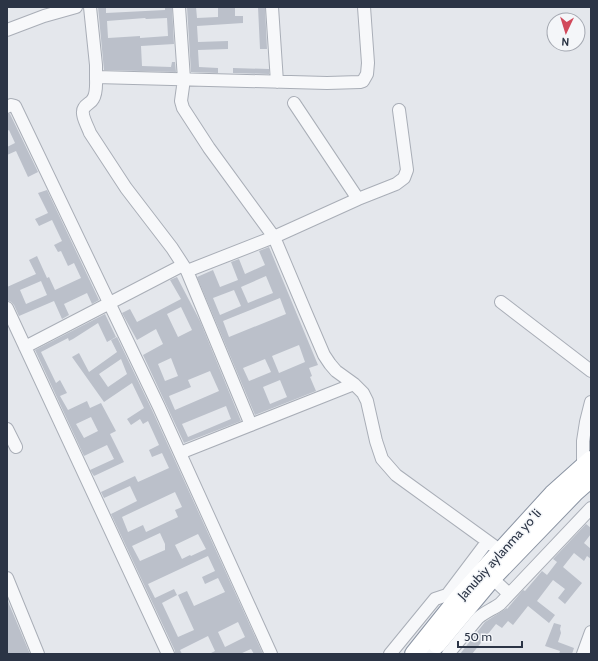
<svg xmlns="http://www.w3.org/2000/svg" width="598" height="661" font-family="Cabin,sans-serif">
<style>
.building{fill:#bbc0ca;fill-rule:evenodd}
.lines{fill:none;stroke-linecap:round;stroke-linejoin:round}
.minor-casing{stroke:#a9aeb7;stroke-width:14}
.highway-casing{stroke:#8b94a3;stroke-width:20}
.minor{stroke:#f7f8fa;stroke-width:12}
.highway{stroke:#fff;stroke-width:18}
.labels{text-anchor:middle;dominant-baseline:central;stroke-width:3;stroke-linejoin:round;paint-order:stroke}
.street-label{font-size:13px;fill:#2b3445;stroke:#f4f6f9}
</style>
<rect width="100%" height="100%" fill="#e4e7ec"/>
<!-- building -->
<path class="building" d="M 98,7 L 106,7 L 106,13 L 165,10 L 165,7 L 172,7 L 174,44 L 141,46 L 142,66 L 171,67 L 172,62 L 175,62 L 176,72 L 104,70 ZM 145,18 L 146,19 L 167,18 L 168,36 L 140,38 L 140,36 L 108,38 L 107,21 Z
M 187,7 L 196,7 L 197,18 L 218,17 L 218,7 L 235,7 L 235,16 L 243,16 L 243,23 L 197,26 L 198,42 L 228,41 L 228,49 L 198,50 L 199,67 L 218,68 L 218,73 L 191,72 Z
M 258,7 L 265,7 L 267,49 L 260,49 Z
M 233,68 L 269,69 L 269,74 L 233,73 Z
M 7,114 L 10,114 L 38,172 L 28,177 L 16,151 L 7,155 L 7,147 L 15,143 L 9,130 L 7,131 Z
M 47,190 L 99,300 L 92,304 L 87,293 L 64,304 L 69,315 L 62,319 L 54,301 L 19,316 L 14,305 L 11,302 L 7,300 L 7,287 L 36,274 L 29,260 L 37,256 L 47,278 L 49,277 L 55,290 L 81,278 L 74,263 L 68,266 L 61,251 L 58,252 L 54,245 L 62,241 L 52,220 L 39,226 L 35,219 L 48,213 L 38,193 ZM 41,281 L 47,295 L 26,304 L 20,290 Z
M 269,247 L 318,365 L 309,368 L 312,376 L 310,377 L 316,391 L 255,415 L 197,277 L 213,270 L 220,287 L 238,280 L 231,262 L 239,259 L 245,274 L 265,265 L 259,251 ZM 266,276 L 273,293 L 248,303 L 241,287 ZM 234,290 L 241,306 L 220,315 L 213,298 ZM 280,298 L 286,314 L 229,337 L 223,321 ZM 299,345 L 305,362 L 279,373 L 272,356 ZM 265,359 L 271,372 L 249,381 L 243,368 ZM 280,380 L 287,397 L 270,404 L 263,387 Z
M 177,277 L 200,321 L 241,421 L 184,443 L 143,355 L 163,344 L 156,329 L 137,340 L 122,313 L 130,309 L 137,322 L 181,299 L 170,280 ZM 181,307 L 192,330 L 178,337 L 167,314 ZM 171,358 L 178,376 L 165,381 L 158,364 ZM 210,371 L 219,391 L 175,410 L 169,396 L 191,387 L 188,380 ZM 226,406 L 231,419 L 188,437 L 182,424 Z
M 105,314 L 116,337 L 107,342 L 98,323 L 73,339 L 69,341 L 68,338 L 41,352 L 56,383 L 60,380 L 67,393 L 60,396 L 68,410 L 87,401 L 90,408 L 101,403 L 116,431 L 110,434 L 124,462 L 94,476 L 90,470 L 114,459 L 107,445 L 84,456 L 35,350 ZM 91,417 L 98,431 L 84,438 L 76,424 Z
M 117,337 L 152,410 L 263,654 L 254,654 L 251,649 L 240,654 L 209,654 L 215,651 L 208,636 L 180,650 L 182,654 L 175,654 L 175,651 L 111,514 L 137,501 L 130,486 L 104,498 L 101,492 L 135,476 L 138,482 L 169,468 L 162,453 L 152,457 L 149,450 L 159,445 L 148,421 L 143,424 L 140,419 L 131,425 L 127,419 L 144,408 L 132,383 L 104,402 L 72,357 L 79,353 L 89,372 L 117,352 L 111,340 ZM 121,359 L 127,374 L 108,387 L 99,374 ZM 175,492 L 182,507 L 175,510 L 178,517 L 146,532 L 143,525 L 128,532 L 122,517 ZM 160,533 L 165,544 L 165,550 L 140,561 L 132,546 ZM 198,534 L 206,549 L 191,556 L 190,555 L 182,559 L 175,545 ZM 208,556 L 215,571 L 202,577 L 205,584 L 218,578 L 225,592 L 194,606 L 187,591 L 178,595 L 194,630 L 178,637 L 162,603 L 177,595 L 174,589 L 155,598 L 148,584 ZM 238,622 L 245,637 L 225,647 L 218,632 Z
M 586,524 L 591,528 L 591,534 L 584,543 L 591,549 L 591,559 L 587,556 L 584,561 L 574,553 L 563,567 L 582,583 L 565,604 L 558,598 L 565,589 L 553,580 L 537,601 L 555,615 L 549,623 L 528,606 L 513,625 L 508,621 L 502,628 L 496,624 L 472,654 L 460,654 L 485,622 L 507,608 L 507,609 L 523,590 L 525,591 L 542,571 L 547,575 L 557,562 L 553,559 Z
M 7,598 L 9,604 L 30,654 L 7,654 Z
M 554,623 L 561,625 L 560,629 L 561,633 L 558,642 L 574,648 L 572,654 L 559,654 L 560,651 L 545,646 Z"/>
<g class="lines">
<!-- minor casing -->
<g class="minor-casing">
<path id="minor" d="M 90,7 L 96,65 L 96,77 L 327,83 L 360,82 L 363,81 L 367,74 L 368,63 L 364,7
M 179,7 L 184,79 L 181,101 L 183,108 L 209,148 L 274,237 L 306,313 L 324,355 L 330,364 L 336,371 L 354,384 L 363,393 L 367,401 L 376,441 L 382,459 L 396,475 L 501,551
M 272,7 L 277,82
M 7,30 L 44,16 L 76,7
M 96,77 C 96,84 97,93 93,99 C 91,103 86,104 84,108 C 80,114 88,127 90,133 L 126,188 L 172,248 L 187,271 L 251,425
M 294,103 L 358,199
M 7,107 L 11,105 L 15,106 L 159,407 L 271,654
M 187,271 L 274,237 L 358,199 L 396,184 L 404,178 L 407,170 L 399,110
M 501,302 L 591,371
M 7,308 L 168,654
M 25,347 L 183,265
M 7,429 L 16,447
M 180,453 L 354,384
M 583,468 L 583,441 L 586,422 L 591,402
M 7,578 L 38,654
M 492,578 L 509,594
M 447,595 L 487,542
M 431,651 L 435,654
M 390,654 L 435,599 L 447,595 L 458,599
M 448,654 L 478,618 C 485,612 493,609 500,604 L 591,508
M 583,654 L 591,632"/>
</g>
<!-- highway casing -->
<g class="highway-casing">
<path id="highway" d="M 437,644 L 492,578 L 575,492 L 591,478
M 414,654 L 458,599 L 501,551 L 553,494 L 591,460"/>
</g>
<!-- minor -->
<use href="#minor" class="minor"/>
<!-- highway -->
<use href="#highway" class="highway"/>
</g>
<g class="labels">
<!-- street labels -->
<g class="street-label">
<text transform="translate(499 554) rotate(-48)">Janubiy aylanma yoʻli</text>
</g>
</g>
<!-- border -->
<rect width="598" height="661" fill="none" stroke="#2b3445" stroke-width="16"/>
<!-- north arrow -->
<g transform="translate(566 32) rotate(184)"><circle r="19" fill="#f4f6f9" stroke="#a4a8b1"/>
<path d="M0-3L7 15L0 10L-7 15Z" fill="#d1495b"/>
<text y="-6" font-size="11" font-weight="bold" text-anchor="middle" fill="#2b3445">N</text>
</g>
<!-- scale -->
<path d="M458 641v6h64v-6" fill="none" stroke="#2b3445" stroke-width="2"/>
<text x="464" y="641" font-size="12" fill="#2b3445" stroke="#f4f6f9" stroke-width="3" paint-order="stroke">50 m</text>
</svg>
